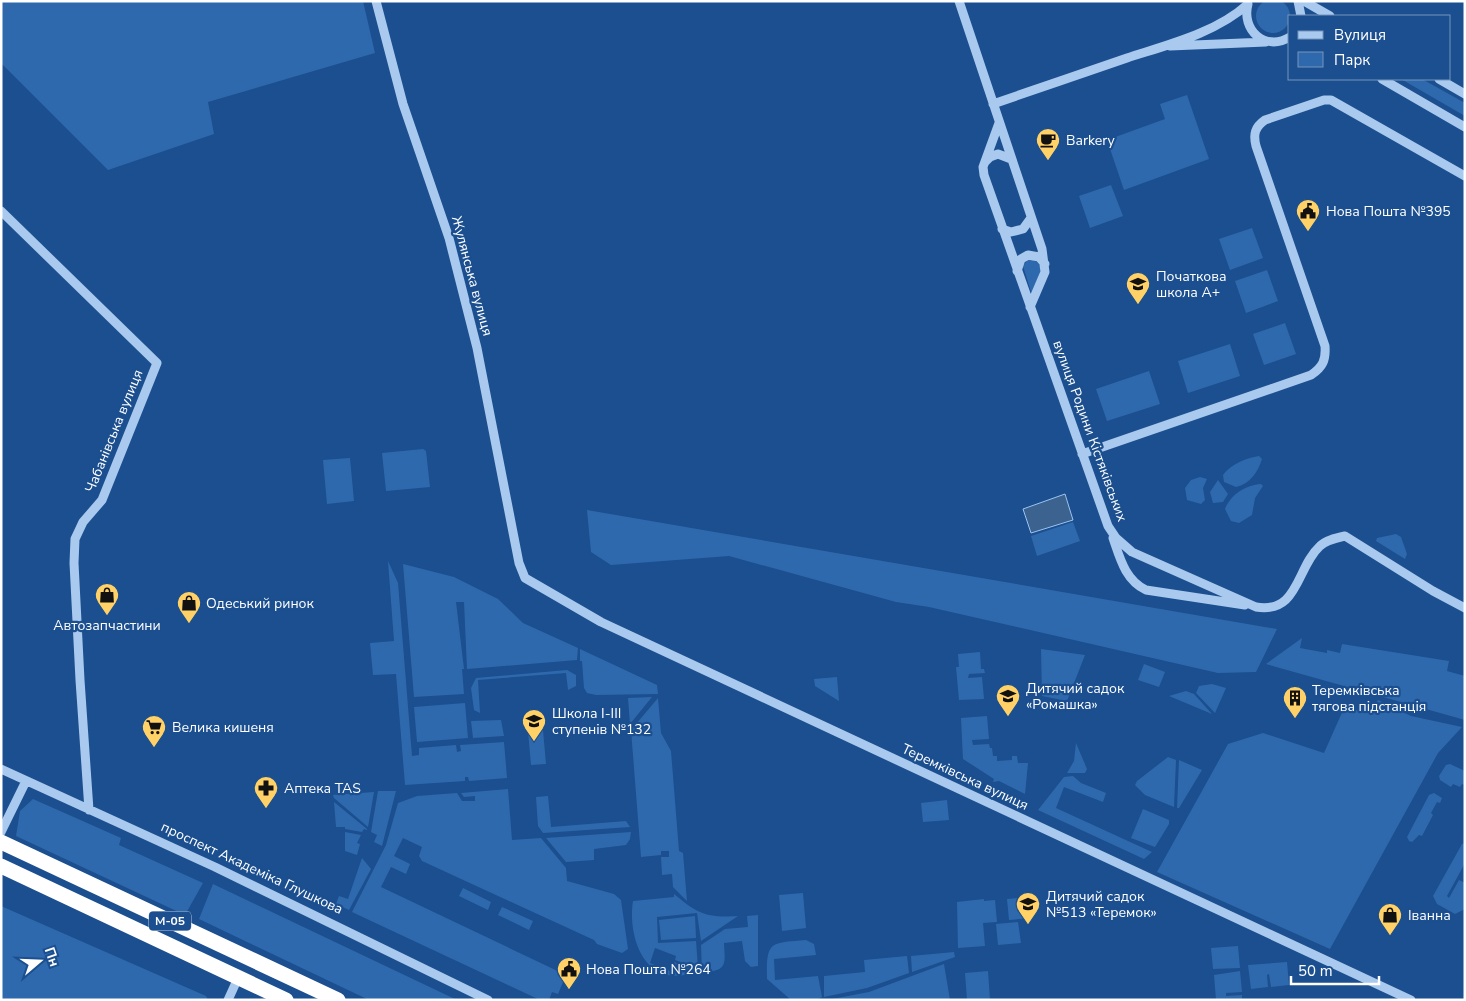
<svg xmlns="http://www.w3.org/2000/svg" width="1466" height="1001" font-family="'Nunito Sans',sans-serif">
<style>
.green{fill:#2e69ad}
.water{fill:#3c6290;stroke:#9cc4f0}
.lines{fill:none;stroke-linecap:round;stroke-linejoin:round}
.minor{stroke:#a9c9ee;stroke-width:9}
.highway{stroke:#fff;stroke-width:15}
.labels{text-anchor:middle;dominant-baseline:central;stroke-width:4.5;stroke-linejoin:round;paint-order:stroke}
.shield{fill:#1b4f8f;stroke:#bbcadd;stroke-width:1}
.shield-label{font-size:12px;font-weight:bold;fill:#fff}
.poi-label{font-size:14px;fill:#fff;stroke:#1b4f8f;text-anchor:start}
.street-label{font-size:14px;fill:#fff;stroke:#1b4f8f}
</style>
<rect width="100%" height="100%" fill="#1b4f8f"/>
<!-- green -->
<path class="green" d="M1256 16a17 17 0 1 1 34 0a17 17 0 1 1-34 0Z
M 1,1 L 363,1 L 375,53 L 208,102 L 214,134 L 108,170 L 1,63 Z
M 1401,79 L 1422,79 L 1465,103 L 1465,116 Z
M 1187,95 L 1209,159 L 1124,190 L 1107,140 L 1165,119 L 1160,104 Z
M 1111,185 L 1123,216 L 1090,228 L 1079,196 Z
M 1252,228 L 1263,258 L 1230,270 L 1219,239 Z
M 1029,258 C 1050,265 1038,280 1032,295 L 1023,266 Z
M 1267,270 L 1278,301 L 1246,313 L 1235,281 Z
M 1285,323 L 1296,354 L 1264,365 L 1253,334 Z
M 1230,344 L 1240,376 L 1188,393 L 1178,361 Z
M 1149,371 L 1160,404 L 1107,421 L 1096,389 Z
M 423,449 L 426,451 L 430,487 L 386,491 L 382,453 Z
M 1259,456 L 1262,459 C 1258,472 1250,484 1236,487 L 1224,482 L 1223,475 C 1231,464 1246,458 1259,456 Z
M 350,458 L 354,501 L 327,504 L 323,460 Z
M 1200,477 L 1207,479 L 1203,488 L 1205,500 L 1201,504 L 1187,500 L 1185,488 L 1191,480 Z
M 1218,480 L 1228,494 L 1223,502 L 1213,503 L 1210,492 Z
M 1261,484 L 1263,486 L 1255,498 L 1252,515 L 1239,523 L 1231,521 L 1225,509 C 1231,494 1246,485 1261,484 Z
M 587,510 L 1277,629 L 1256,672 L 1218,673 L 929,607 L 896,602 L 729,556 L 611,565 L 591,552 Z
M 1073,522 L 1080,541 L 1037,556 L 1031,536 Z
M 1396,534 L 1401,537 L 1407,554 L 1405,559 L 1376,541 L 1377,538 Z
M 388,561 L 398,583 L 412,756 L 419,755 L 419,748 L 456,745 L 457,752 L 461,751 L 460,745 L 504,742 L 507,778 L 469,781 L 468,777 L 465,777 L 465,781 L 405,785 L 396,674 L 373,675 L 370,643 L 394,641 Z
M 403,564 L 454,577 L 498,599 L 523,623 L 578,648 L 577,660 L 467,669 L 464,602 L 456,602 L 464,669 L 462,669 L 464,694 L 414,697 Z
M 1302,638 L 1300,648 L 1327,653 L 1327,650 L 1340,653 L 1342,644 L 1449,661 L 1447,671 L 1465,676 L 1465,720 L 1266,664 Z
M 580,649 L 657,685 L 658,694 L 596,695 L 587,693 L 584,688 L 582,661 L 580,661 Z
M 1041,649 L 1085,655 L 1067,701 L 1042,696 Z
M 980,652 L 981,669 L 984,669 L 985,673 L 969,674 L 968,678 L 982,677 L 984,699 L 959,700 L 956,667 L 959,667 L 958,654 Z
M 1144,664 L 1165,672 L 1159,687 L 1138,680 Z
M 567,670 L 576,675 L 576,686 L 568,690 L 566,673 L 478,680 L 480,713 L 474,710 L 471,688 L 476,678 Z
M 837,677 L 839,701 L 815,686 L 814,679 Z
M 1212,684 L 1226,688 L 1215,713 L 1196,693 L 1199,686 Z
M 1186,691 L 1194,694 L 1212,714 L 1169,696 Z
M 652,697 L 630,724 L 628,698 Z
M 658,698 L 661,733 L 671,751 L 679,851 L 683,853 L 687,901 L 673,887 L 672,874 L 662,875 L 661,857 L 669,857 L 669,851 L 661,851 L 661,855 L 641,857 L 631,730 Z
M 1378,700 L 1411,716 L 1462,727 L 1438,753 L 1330,949 L 1157,872 L 1228,744 L 1263,733 L 1324,753 L 1344,708 L 1371,712 Z
M 465,703 L 468,738 L 417,742 L 414,707 Z
M 987,716 L 989,739 L 972,740 L 973,745 L 989,744 L 990,748 L 992,748 L 993,756 L 997,756 L 997,761 L 1012,760 L 1012,756 L 1017,756 L 1018,763 L 1028,763 L 1025,794 L 999,781 L 993,782 L 994,779 L 963,759 L 961,718 Z
M 542,719 L 546,764 L 531,765 L 527,720 Z
M 501,720 L 504,736 L 473,738 L 471,721 Z
M 1076,743 L 1087,769 L 1085,773 L 1067,773 L 1074,761 Z
M 1168,757 L 1176,760 L 1174,807 L 1145,795 L 1135,785 L 1137,781 Z
M 1179,760 L 1202,770 L 1179,808 L 1177,808 Z
M 1450,764 L 1465,771 L 1465,785 L 1462,784 L 1460,787 L 1453,784 L 1451,787 L 1440,780 L 1439,776 L 1446,765 Z
M 1073,776 L 1081,783 L 1106,793 L 1103,802 L 1064,787 L 1056,808 L 1152,852 L 1144,859 L 1038,810 L 1064,777 Z
M 508,789 L 512,840 L 541,838 L 566,868 L 567,881 L 614,894 L 621,900 L 628,949 L 622,953 L 597,944 L 594,940 L 422,861 L 419,856 L 422,847 L 403,838 L 394,856 L 410,864 L 406,874 L 391,867 L 381,887 L 566,975 L 558,994 L 552,992 L 549,1000 L 540,1000 L 352,912 L 386,845 L 398,803 L 417,796 L 457,793 L 462,801 L 475,801 L 475,796 L 464,797 L 461,793 Z
M 378,791 L 396,791 L 382,846 L 374,842 L 377,835 L 371,832 Z
M 374,792 L 368,827 L 334,798 L 333,795 Z
M 1434,793 L 1442,798 L 1440,803 L 1437,802 L 1431,813 L 1433,815 L 1422,836 L 1419,835 L 1412,842 L 1409,841 L 1407,837 L 1429,795 Z
M 548,796 L 551,827 L 626,821 L 630,827 L 543,833 L 538,826 L 536,797 Z
M 33,799 L 121,838 L 119,845 L 203,883 L 185,915 L 16,836 L 20,811 Z
M 947,800 L 949,820 L 923,822 L 921,803 Z
M 334,802 L 367,829 L 367,830 L 364,829 L 362,832 L 345,829 L 345,827 L 336,827 Z
M 1143,809 L 1169,820 L 1169,824 L 1155,847 L 1131,838 Z
M 345,832 L 361,835 L 357,843 L 360,844 L 357,855 L 345,851 Z
M 631,832 L 630,839 L 626,845 L 594,849 L 594,860 L 566,862 L 546,838 Z
M 1465,843 L 1465,863 L 1447,896 L 1449,898 L 1459,880 L 1465,883 L 1465,909 L 1455,914 L 1437,904 L 1433,896 L 1462,844 Z
M 362,858 L 371,869 L 349,910 L 336,904 L 339,896 L 348,899 Z
M 213,884 L 457,1000 L 369,1000 L 199,919 Z
M 463,888 L 491,902 L 488,910 L 459,896 Z
M 803,893 L 806,928 L 782,931 L 779,895 Z
M 674,894 C 698,914 706,918 738,916 L 701,941 L 697,913 L 657,917 L 658,943 L 696,941 L 698,968 L 675,960 L 676,956 L 655,948 L 650,963 L 670,971 L 674,962 L 699,971 L 699,973 C 689,974 674,978 664,974 C 636,965 629,925 633,901 L 674,897 Z
M 1028,897 L 1030,918 L 1009,920 L 1007,899 Z
M 984,899 L 984,901 L 995,900 L 997,922 L 983,923 L 985,946 L 958,948 L 957,902 Z
M 1,906 L 206,996 L 208,1000 L 1,1000 Z
M 502,907 L 533,921 L 529,930 L 498,915 Z
M 758,915 L 758,966 L 751,967 L 745,961 L 742,941 L 724,943 C 725,965 728,970 702,973 L 701,945 L 725,929 L 748,927 L 747,916 Z
M 695,916 L 696,938 L 661,940 L 659,920 Z
M 1018,922 L 1021,943 L 998,945 L 996,924 Z
M 806,940 L 814,944 L 816,955 L 774,959 L 775,980 L 818,976 L 822,997 L 817,1000 L 791,1000 L 767,979 C 766,941 770,943 806,940 Z
M 1238,946 L 1240,968 L 1213,969 L 1211,948 Z
M 954,952 L 955,957 L 912,972 L 911,956 Z
M 907,956 L 909,973 L 867,988 L 824,997 L 824,976 L 865,972 L 864,960 Z
M 1287,962 L 1289,985 L 1271,987 L 1269,974 L 1267,975 L 1268,987 L 1251,989 L 1248,965 Z
M 944,964 L 950,1000 L 827,1000 L 869,992 Z
M 988,971 L 990,1000 L 967,1000 L 965,973 Z
M 1240,971 L 1242,992 L 1226,993 L 1226,996 L 1242,995 L 1242,1000 L 1216,1000 L 1214,975 Z"/>
<!-- water -->
<path class="water" d="M 1065,494 L 1073,520 L 1031,533 L 1023,509 Z"/>
<g class="lines">
<!-- minor -->
<path class="minor" d="M 376,1 L 403,104 L 449,238 L 477,348 L 519,563 L 525,578 L 601,622 L 1411,1000
M 959,1 L 1042,249 L 1045,272 L 1030,307
M 1298,1 L 1301,16
M 1304,1 L 1330,16
M 1248,4 C 1241,30 1265,52 1290,37
M 1170,46 L 1266,42
M 1382,79 L 1465,127
M 1439,79 L 1465,94
M 993,104 C 1038,89 1082,73 1127,58 C 1167,45 1216,33 1248,4
M 999,123 L 983,167 L 984,175 L 1108,526 L 1116,538 L 1132,552 L 1256,607 C 1299,614 1296,568 1320,546 C 1326,540 1336,538 1345,536 L 1433,591 L 1465,608
M 985,162 L 990,157 L 998,154 L 1011,159
M 1,211 L 157,363 L 102,500 L 83,522 L 75,539 L 74,563 L 80,680 L 89,810
M 1002,229 L 1011,232 L 1023,229 L 1031,218
M 1017,271 L 1021,259 L 1028,255 L 1039,257 L 1045,264
M 1082,454 L 1311,375 C 1323,367 1326,360 1325,346 L 1256,146 C 1253,134 1255,127 1265,120 L 1324,100 L 1331,100 L 1465,176
M 1113,538 C 1120,558 1125,580 1146,590 L 1245,605
M 1,769 L 215,867 L 488,1000
M 1,832 L 26,781
M 228,1000 L 238,978"/>
<!-- highway -->
<path class="highway" d="M 1,842 L 338,1000
M 1,866 L 286,1000"/>
</g>
<!-- icons -->
<defs>
<g id="cafe-pin" transform="scale(1.25)"><path d="M0 17L-7.5 6A9.5 9.5 0 1 1 7.5 6Z" fill="#ffd166" stroke="#1b4f8f"/><path d="M-5.5-4.5H6V0H3Q3 3.5 0 3.5H-2.5Q-5.5 3.5-5.5 0ZM3-3.2v2h1.7v-2ZM-6 4.5H4V6H-6Z" fill="#111"/></g>
<g id="civic-pin" transform="scale(1.25)"><path d="M0 17L-7.5 6A9.5 9.5 0 1 1 7.5 6Z" fill="#ffd166" stroke="#1b4f8f"/><path d="M-.6-6.5H3V-4.5H.6V-3L4-1V1h2V6H-6V1h2V-1L-.6-3ZM-1.2 2.5V6h2.4V2.5Z" fill="#111"/></g>
<g id="school-pin" transform="scale(1.25)"><path d="M0 17L-7.5 6A9.5 9.5 0 1 1 7.5 6Z" fill="#ffd166" stroke="#1b4f8f"/><path d="M0-5L7-2L0 1L-7-2ZM-4 1L0 2.5L4 1V4Q0 6-4 4Z" fill="#111"/></g>
<g id="shop-pin" transform="scale(1.25)"><path d="M0 17L-7.5 6A9.5 9.5 0 1 1 7.5 6Z" fill="#ffd166" stroke="#1b4f8f"/><path d="M-5-2.5h2.3a2.7 3.5 0 0 1 5.4 0H5L5.5 6h-11ZM-1.5-2.5h3a1.5 2.3 0 0 0-3 0Z" fill="#111"/></g>
<g id="building-pin" transform="scale(1.25)"><path d="M0 17L-7.5 6A9.5 9.5 0 1 1 7.5 6Z" fill="#ffd166" stroke="#1b4f8f"/><path d="M-4-6H4V6H1V3H-1V6H-4ZM-2.5-4.3h1.7v1.8h-1.7ZM.8-4.3h1.7v1.8H.8ZM-2.5-1h1.7V.8h-1.7ZM.8-1h1.7V.8H.8Z" fill="#111"/></g>
<g id="supermarket-pin" transform="scale(1.25)"><path d="M0 17L-7.5 6A9.5 9.5 0 1 1 7.5 6Z" fill="#ffd166" stroke="#1b4f8f"/><path d="M-6-5.5h2.5l.6 2H6L4.5 2H-2.5L-4.4-4H-6ZM-1.5 3.2a1.3 1.3 0 1 0 .1 0ZM3 3.2a1.3 1.3 0 1 0 .1 0Z" fill="#111"/></g>
<g id="pharmacy-pin" transform="scale(1.25)"><path d="M0 17L-7.5 6A9.5 9.5 0 1 1 7.5 6Z" fill="#ffd166" stroke="#1b4f8f"/><path d="M-2-6h4v4h4v4h-4v4h-4v-4h-4v-4h4Z" fill="#111"/></g>
</defs>
<g fill-rule="evenodd">
<use href="#cafe-pin" x="1048" y="140"/>
<use href="#civic-pin" x="1308" y="211"/>
<use href="#school-pin" x="1138" y="284"/>
<use href="#shop-pin" x="107" y="595"/>
<use href="#shop-pin" x="189" y="603"/>
<use href="#school-pin" x="1008" y="696"/>
<use href="#building-pin" x="1295" y="698"/>
<use href="#school-pin" x="534" y="721"/>
<use href="#supermarket-pin" x="154" y="727"/>
<use href="#pharmacy-pin" x="266" y="788"/>
<use href="#school-pin" x="1028" y="904"/>
<use href="#shop-pin" x="1390" y="915"/>
<use href="#civic-pin" x="569" y="969"/>
</g>
<g class="labels">
<!-- shield labels -->
<rect class="shield" x="149" y="911.5" width="42" height="19" rx="4"/>
<g class="shield-label">
<text x="170" y="921">М-05</text>
</g>
<!-- poi labels -->
<g class="poi-label">
<text x="1066" y="140">Barkery</text>
<text x="1326" y="211">Нова Пошта №395</text>
<text x="1156" y="276">Початкова<tspan x="1156" dy="16">школа А+</tspan></text>
<text x="206" y="603">Одеський ринок</text>
<text x="107" y="625" text-anchor="middle">Автозапчастини</text>
<text x="1026" y="688">Дитячий садок<tspan x="1026" dy="16">«Ромашка»</tspan></text>
<text x="1312" y="690">Теремківська<tspan x="1312" dy="16">тягова підстанція</tspan></text>
<text x="552" y="713">Школа І-ІІІ<tspan x="552" dy="16">ступенів №132</tspan></text>
<text x="172" y="727">Велика кишеня</text>
<text x="284" y="788">Аптека TAS</text>
<text x="1046" y="896">Дитячий садок<tspan x="1046" dy="16">№513 «Теремок»</tspan></text>
<text x="1408" y="915">Іванна</text>
<text x="586" y="969">Нова Пошта №264</text>
</g>
<!-- street labels -->
<g class="street-label">
<text transform="translate(472 276) rotate(75)">Жулянська вулиця</text>
<text transform="translate(114 431) rotate(-68)">Чабанівська вулиця</text>
<text transform="translate(1090 431) rotate(70)">вулиця Родини Кістяківських</text>
<text transform="translate(965 777) rotate(25)">Теремківська вулиця</text>
<text transform="translate(252 868) rotate(25)">проспект Академіка Глушкова</text>
</g>
</g>
<!-- border -->
<rect width="1466" height="1001" fill="none" stroke="#ffffff" stroke-width="5"/>
<!-- legend -->
<rect x="1288" y="15" width="162" height="65" fill="#1b4f8f" stroke="#7695bc"/>
<rect x="1298" y="31" width="25" height="8" fill="#a9c9ee" stroke="#7695bc"/>
<text x="1334" y="40" font-size="15" fill="#ffffff">Вулиця</text>
<rect x="1298" y="52" width="25" height="15" fill="#2e69ad" stroke="#7695bc"/>
<text x="1334" y="65" font-size="15" fill="#ffffff">Парк</text>
<!-- north arrow -->
<g transform="translate(40 961) rotate(71)" stroke="#1b4f8f" stroke-width="4" paint-order="stroke">
<path d="M0-4L9 19L0 12L-9 19Z" fill="#ffffff"/>
<text y="-8" font-size="14" font-weight="bold" text-anchor="middle" fill="#ffffff">Пн</text>
</g>
<!-- scale -->
<path d="M1291 976v8h88v-8" fill="none" stroke="#ffffff" stroke-width="2.5"/>
<text x="1298" y="976" font-size="15" fill="#ffffff" stroke="#1b4f8f" stroke-width="4" paint-order="stroke">50 m</text>
</svg>
